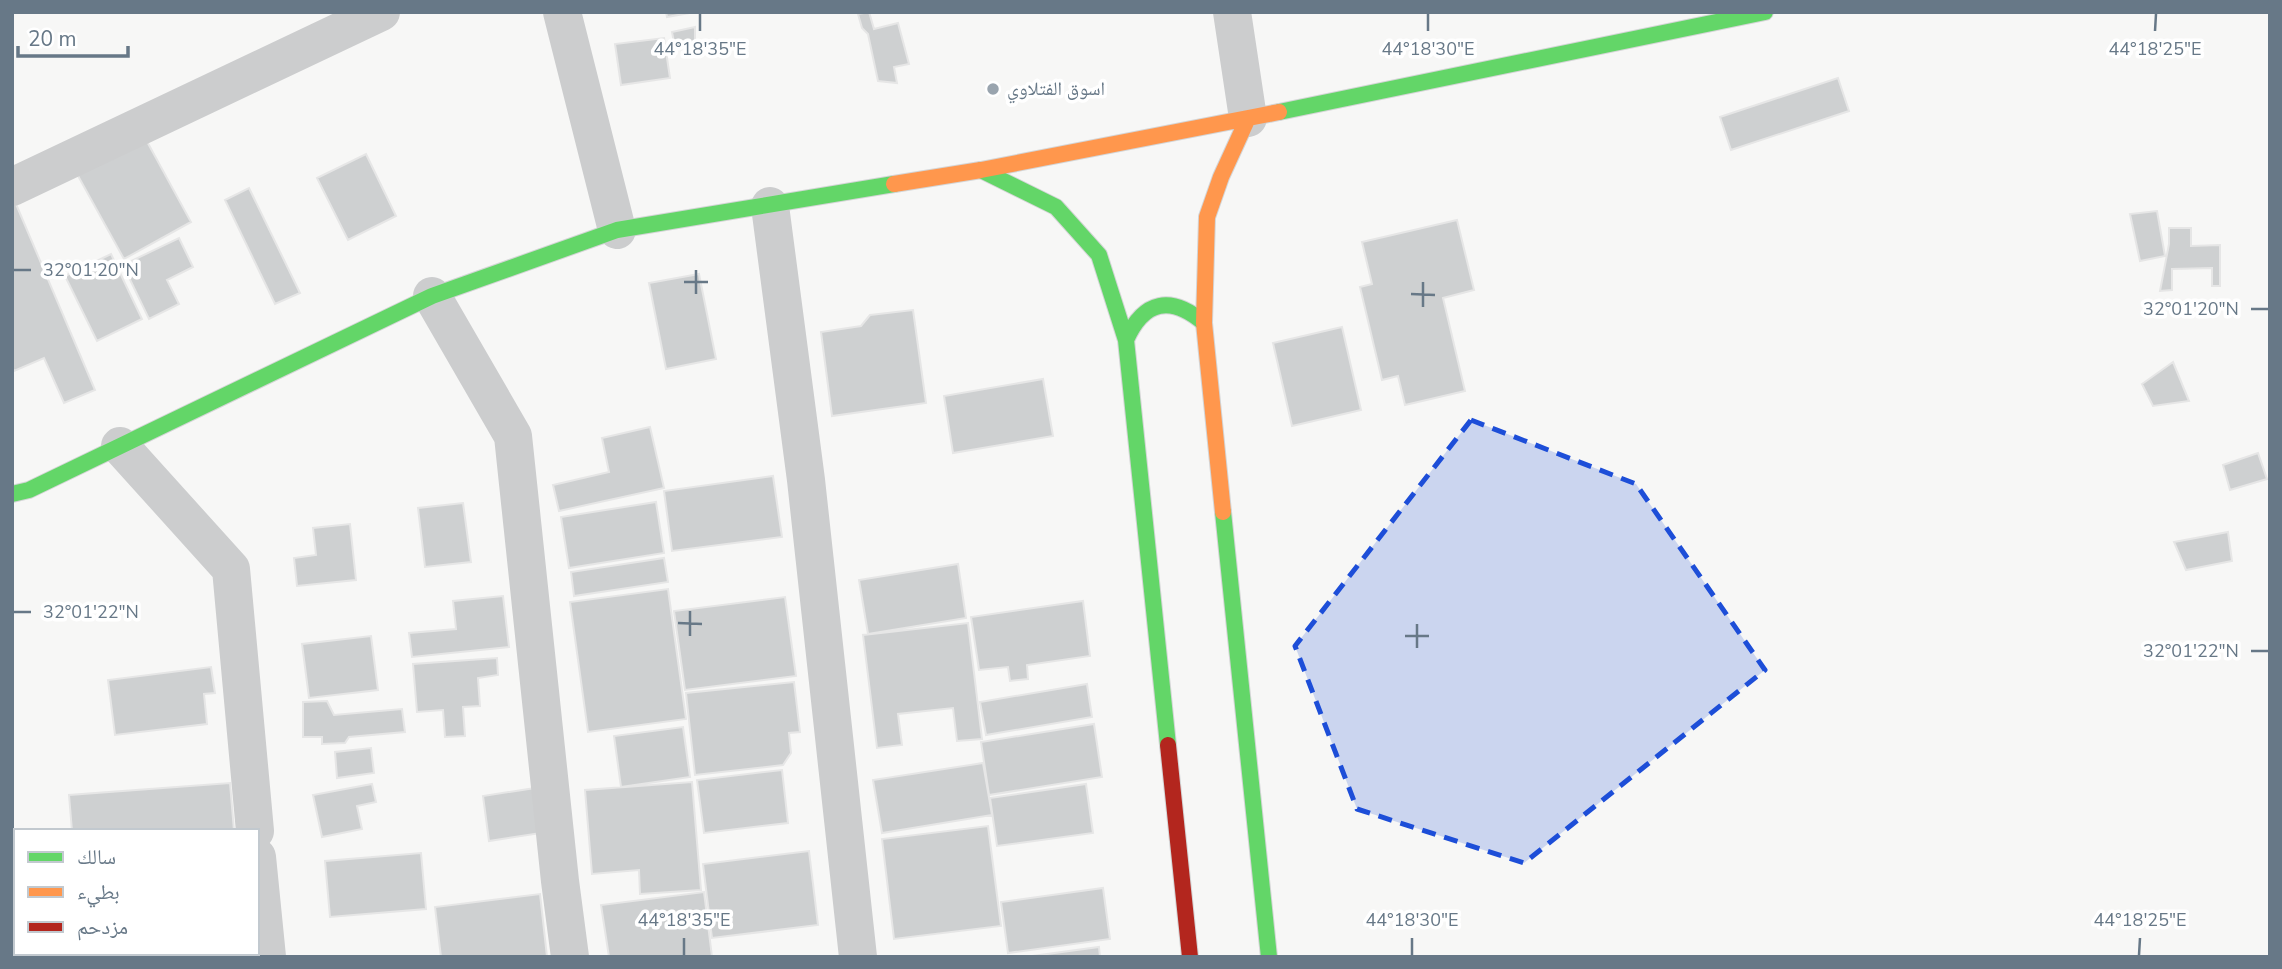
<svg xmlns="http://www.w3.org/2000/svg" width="2282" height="969" font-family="'Nunito Sans','Noto Naskh Arabic',sans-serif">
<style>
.building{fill:#ced0d1;stroke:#e6e6e6;stroke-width:2}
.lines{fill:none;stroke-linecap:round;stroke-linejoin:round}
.fast-casing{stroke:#d4d5d6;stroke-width:18}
.slow-casing{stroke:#d4d5d6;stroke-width:18}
.jam-casing{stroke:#d4d5d6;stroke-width:18}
.street{stroke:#cccdce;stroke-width:38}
.fast{stroke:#63d668;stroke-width:16}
.slow{stroke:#ff974d;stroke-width:16}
.jam{stroke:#b3261e;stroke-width:16}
.marked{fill:#1d4ed8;fill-opacity:0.2;stroke:#1d4ed8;stroke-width:5;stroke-dasharray:14 9;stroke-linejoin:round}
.ticks{fill:none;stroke:#677887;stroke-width:2.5}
.poi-dot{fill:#99a4ae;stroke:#fff;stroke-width:2.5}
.labels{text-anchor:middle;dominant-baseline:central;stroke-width:7;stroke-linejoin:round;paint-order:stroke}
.poi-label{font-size:19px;fill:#677887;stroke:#fff;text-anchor:start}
.ticks-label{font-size:18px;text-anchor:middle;fill:#677887;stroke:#fff;stroke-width:7;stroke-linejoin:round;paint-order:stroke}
</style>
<rect width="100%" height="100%" fill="#f7f7f6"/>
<!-- building -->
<path class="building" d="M 666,12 L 695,12 L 667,17 Z
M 869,12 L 874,29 L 898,23 L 909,64 L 894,67 L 897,83 L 878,81 L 868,34 L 862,28 L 858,14 Z
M 695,27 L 695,43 L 675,48 L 672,32 Z
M 664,38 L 670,78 L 621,85 L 615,44 Z
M 1838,78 L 1849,111 L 1731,150 L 1720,117 Z
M 144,136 L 191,222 L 124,259 L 77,174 Z
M 366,154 L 396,216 L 348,240 L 317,178 Z
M 249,188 L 300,293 L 275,304 L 225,200 Z
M 13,197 L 95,390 L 64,403 L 44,358 L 14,371 L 12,367 Z
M 2157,211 L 2165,256 L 2140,261 L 2130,214 Z
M 1457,220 L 1474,290 L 1443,298 L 1465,391 L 1405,405 L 1398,376 L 1382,380 L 1360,287 L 1372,284 L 1362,242 Z
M 2169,228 L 2191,228 L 2191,246 L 2220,245 L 2220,286 L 2212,286 L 2212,268 L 2172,269 L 2172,290 L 2160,291 L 2169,244 Z
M 179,238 L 193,267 L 167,280 L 179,304 L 149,319 L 123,265 Z
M 111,254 L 142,319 L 97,341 L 65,276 Z
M 699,274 L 716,359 L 666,369 L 649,283 Z
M 913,310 L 926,403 L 832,416 L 821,332 L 861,326 L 870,315 Z
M 1342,327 L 1361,410 L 1292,426 L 1273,343 Z
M 2173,362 L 2189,401 L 2153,406 L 2142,384 Z
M 1043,379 L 1053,436 L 953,453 L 944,396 Z
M 650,427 L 664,488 L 559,511 L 553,485 L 609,472 L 602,438 Z
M 2258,453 L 2267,479 L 2230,490 L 2223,465 Z
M 773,476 L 782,537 L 672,551 L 664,491 Z
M 656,502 L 664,553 L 569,568 L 561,517 Z
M 463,503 L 471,562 L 425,567 L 418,508 Z
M 350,524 L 356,580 L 297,586 L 294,558 L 316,555 L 313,528 Z
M 2228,532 L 2232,561 L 2186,570 L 2174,542 Z
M 664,558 L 668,582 L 574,596 L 571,572 Z
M 958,564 L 966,618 L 868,634 L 859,580 Z
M 668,589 L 686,719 L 588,732 L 570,602 Z
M 503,596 L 509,647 L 412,657 L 409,633 L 456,629 L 453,601 Z
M 785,597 L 796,676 L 685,690 L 674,611 Z
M 1083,601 L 1090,656 L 1027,665 L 1028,679 L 1010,681 L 1008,667 L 979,670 L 971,617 Z
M 968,623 L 982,739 L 957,741 L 953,708 L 898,714 L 902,745 L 877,748 L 863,635 Z
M 371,636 L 378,690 L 309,698 L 302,644 Z
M 497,658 L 498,675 L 478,678 L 480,706 L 463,707 L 465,736 L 445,737 L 443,710 L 417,712 L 413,664 Z
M 211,667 L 215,693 L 204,694 L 207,724 L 115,735 L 108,680 Z
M 794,682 L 800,732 L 789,733 L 791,753 L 783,765 L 695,775 L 686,693 Z
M 1087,684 L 1092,717 L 986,735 L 980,702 Z
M 327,701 L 334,715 L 402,709 L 405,732 L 349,737 L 345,743 L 322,744 L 322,737 L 303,737 L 303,702 Z
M 1094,724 L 1102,777 L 989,795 L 981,742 Z
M 683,727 L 690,777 L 621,787 L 614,736 Z
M 371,748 L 374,773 L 337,778 L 335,752 Z
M 983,763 L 992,815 L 882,833 L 873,780 Z
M 782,770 L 788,823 L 704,833 L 697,780 Z
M 692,782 L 701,890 L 640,894 L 639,870 L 592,874 L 585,790 Z
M 230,783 L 234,831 L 72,831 L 69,795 Z
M 372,784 L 376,802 L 357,806 L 362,829 L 322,837 L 313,795 Z
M 1086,784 L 1093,833 L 997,846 L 990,798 Z
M 535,788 L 541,833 L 489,841 L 483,796 Z
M 988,826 L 1001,926 L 894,939 L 882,839 Z
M 809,851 L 818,925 L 712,938 L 703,864 Z
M 421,853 L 426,909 L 330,917 L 325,861 Z
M 1103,888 L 1110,939 L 1008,953 L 1001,902 Z
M 704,892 L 712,957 L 609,957 L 601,905 Z
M 540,894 L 547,957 L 441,957 L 435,907 Z
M 1099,947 L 1100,957 L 1025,957 Z
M 158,953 L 243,953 L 243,957 L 158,957 Z"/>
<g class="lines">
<!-- fast casing -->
<g class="fast-casing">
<path id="fast" d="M 1279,112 L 1765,12
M 981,170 L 1056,207 L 1099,255 L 1126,340 L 1168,745
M 1126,340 C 1144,300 1171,295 1204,323
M 12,494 L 29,490 L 432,296 L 617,230 L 894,184
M 1223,512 L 1269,957"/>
</g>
<!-- slow casing -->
<g class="slow-casing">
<path id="slow" d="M 894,184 L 981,170 L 1279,112
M 1223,512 L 1204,323 L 1207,217 L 1221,177 L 1248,118"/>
</g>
<!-- jam casing -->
<g class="jam-casing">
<path id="jam" d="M 1168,745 L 1190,957"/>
</g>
<!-- street -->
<path class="street" d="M 562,12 L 617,230
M 1232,12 L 1248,118
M 12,187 L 381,12
M 770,206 L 806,480 L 858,957
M 432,296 L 513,436 L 560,881 L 570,957
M 120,446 L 231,569 L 255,831
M 257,857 L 267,957
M 12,955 L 28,953"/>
<!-- fast -->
<use href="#fast" class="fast"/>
<!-- slow -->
<use href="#slow" class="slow"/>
<!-- jam -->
<use href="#jam" class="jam"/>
</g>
<!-- marked area -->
<path class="marked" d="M 1471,420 L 1636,484 L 1765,670 L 1524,863 L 1357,809 L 1295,646 Z"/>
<!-- ticks -->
<path class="ticks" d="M 700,31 L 700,14M 1428,31 L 1428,14M 2155,31 L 2156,14M 14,270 L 31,270M 684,282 L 708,282M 696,294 L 696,270M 1411,294 L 1435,295M 1423,307 L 1423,282M 2251,309 L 2268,309M 14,612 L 31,612M 678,623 L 702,624M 690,636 L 690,611M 1405,636 L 1429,636M 1417,648 L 1417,624M 2251,651 L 2268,651M 684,955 L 684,938M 1412,955 L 1412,938M 2139,955 L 2140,938"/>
<!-- markers -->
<circle class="poi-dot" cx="993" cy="89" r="7"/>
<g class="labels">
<!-- poi labels -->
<g class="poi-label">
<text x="1007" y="89">اسوق الفتلاوي</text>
</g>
</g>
<g class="ticks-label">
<text x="700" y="55">44°18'35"E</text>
<text x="1428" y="55">44°18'30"E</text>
<text x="2155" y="55">44°18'25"E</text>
<text x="91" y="276">32°01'20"N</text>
<text x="2191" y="315">32°01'20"N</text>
<text x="91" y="618">32°01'22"N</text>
<text x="2191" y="657">32°01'22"N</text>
<text x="684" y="926">44°18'35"E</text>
<text x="1412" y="926">44°18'30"E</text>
<text x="2140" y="926">44°18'25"E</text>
</g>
<!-- border -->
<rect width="2282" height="969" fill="none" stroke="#677887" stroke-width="28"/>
<!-- legend -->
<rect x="14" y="829" width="245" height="126" fill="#ffffff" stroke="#c2c9cf" stroke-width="2"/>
<rect x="28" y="852" width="35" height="10" fill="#63d668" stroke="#c2c9cf" stroke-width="2"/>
<text x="77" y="864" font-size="21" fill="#677887">سالك</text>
<rect x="28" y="887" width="35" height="10" fill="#ff974d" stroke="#c2c9cf" stroke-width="2"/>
<text x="77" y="899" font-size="21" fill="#677887">بطيء</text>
<rect x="28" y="922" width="35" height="10" fill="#b3261e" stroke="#c2c9cf" stroke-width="2"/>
<text x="77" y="934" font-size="21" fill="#677887">مزدحم</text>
<!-- scale -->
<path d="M18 46v10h110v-10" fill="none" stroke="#677887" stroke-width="3.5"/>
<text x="28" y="46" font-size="21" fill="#677887" stroke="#ffffff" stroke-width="5" paint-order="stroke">20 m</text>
</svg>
